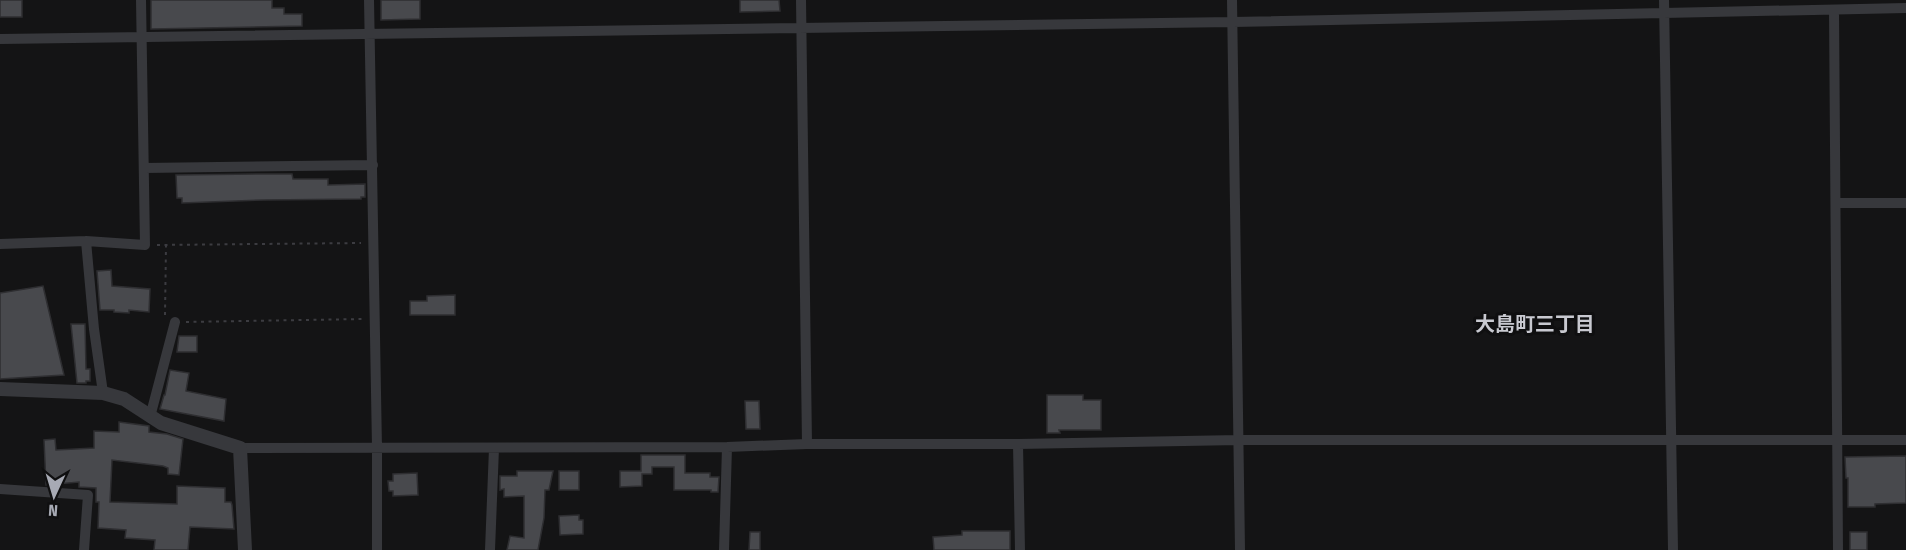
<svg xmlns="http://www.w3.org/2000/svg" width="1906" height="550" font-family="'Fira Sans Condensed','Noto Sans JP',sans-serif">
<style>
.building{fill:#48494d;stroke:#2e2e31;stroke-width:1.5}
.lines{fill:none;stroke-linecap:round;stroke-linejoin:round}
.path{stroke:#3c3c41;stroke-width:2;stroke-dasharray:3 4.5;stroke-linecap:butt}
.minor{stroke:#37383c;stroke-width:10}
.tertiary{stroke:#37383c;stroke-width:14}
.labels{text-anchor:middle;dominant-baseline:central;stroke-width:6;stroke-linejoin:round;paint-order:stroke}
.neighbourhood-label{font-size:20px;font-weight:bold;fill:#c8c9d0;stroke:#0f0f10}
</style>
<rect width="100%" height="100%" fill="#141415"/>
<!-- building -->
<path class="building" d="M 0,0 L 22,0 L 22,17 L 0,17 Z
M 151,0 L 272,0 L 272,8 L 284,8 L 284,14 L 302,14 L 302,26 L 151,29 Z
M 381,0 L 420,0 L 420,19 L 381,20 Z
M 740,0 L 779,0 L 780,11 L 740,12 Z
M 265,174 L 292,174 L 293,179 L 328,179 L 328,185 L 365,184 L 365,197 L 361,197 L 361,199 L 264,200 L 182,203 L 182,198 L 177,198 L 176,175 Z
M 111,270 L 112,286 L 150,289 L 149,312 L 129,310 L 129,313 L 114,312 L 114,310 L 100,310 L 97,271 Z
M 43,286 L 64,375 L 0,379 L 0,293 Z
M 455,295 L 455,315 L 410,315 L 410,301 L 427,301 L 427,296 Z
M 71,324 L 85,324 L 86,369 L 90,369 L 90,381 L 86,381 L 86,383 L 77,383 Z
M 179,336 L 197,336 L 197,352 L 177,352 Z
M 170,370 L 189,373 L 186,391 L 226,399 L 224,421 L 160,409 L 164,395 L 165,395 Z
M 1047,395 L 1083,395 L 1083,400 L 1101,400 L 1101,430 L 1059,430 L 1060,433 L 1047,433 Z
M 745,401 L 759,401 L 760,429 L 746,429 Z
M 119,422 L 149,426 L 149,432 L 167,434 L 183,439 L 179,475 L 168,474 L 168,468 L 163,466 L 112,460 L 110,502 L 177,504 L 177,486 L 225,488 L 225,502 L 231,502 L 232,505 L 234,529 L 190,527 L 188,550 L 154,550 L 155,540 L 125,538 L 126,530 L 98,528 L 99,502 L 96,502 L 96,488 L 79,487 L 79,482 L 46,485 L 44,440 L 55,439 L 56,450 L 94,448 L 94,431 L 119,432 Z
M 641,455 L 685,455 L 685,473 L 710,473 L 710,477 L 719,477 L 718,492 L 711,492 L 711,490 L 674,490 L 674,467 L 652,467 L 652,474 L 642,474 L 642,486 L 620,487 L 620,471 L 641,471 Z
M 1906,456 L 1906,503 L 1875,504 L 1875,507 L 1848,507 L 1848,478 L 1846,478 L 1845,457 Z
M 517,471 L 553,471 L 549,490 L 545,490 L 544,518 L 538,550 L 507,550 L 510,536 L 524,538 L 524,496 L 504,497 L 504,489 L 500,490 L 500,476 L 517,476 Z
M 559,471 L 579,471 L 579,490 L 559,490 Z
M 417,473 L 418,495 L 393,496 L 393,491 L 389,491 L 388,481 L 393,481 L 393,474 Z
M 579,515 L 579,520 L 583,520 L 583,534 L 560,535 L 559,516 Z
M 962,531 L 1010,531 L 1010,550 L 934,550 L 933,537 L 962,535 Z
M 750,532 L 760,532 L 760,550 L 749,550 Z
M 1850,532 L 1867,532 L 1867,550 L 1850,550 Z"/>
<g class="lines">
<!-- path -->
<path class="path" d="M 157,245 L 361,243
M 165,315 L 166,245
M 186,322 L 363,319"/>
<!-- minor -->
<path class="minor" d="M 369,0 L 377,448 L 377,550
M 801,0 L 807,444
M 1232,0 L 1240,550
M 1664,0 L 1673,550
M 1834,11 L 1838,550
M 0,39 L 1233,22 L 1906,8
M 144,168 L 373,165
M 1836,203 L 1906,203
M 86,241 L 94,329 L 103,393
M 0,244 L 86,241 L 145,245 L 141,0
M 150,417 L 175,322
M 1018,444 L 1020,550
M 240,448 L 727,447 L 807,444 L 1018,444 L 1239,440 L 1906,440
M 0,489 L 88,495 L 84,550
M 490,550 L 494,448
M 724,550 L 727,447"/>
<!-- tertiary -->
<path class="tertiary" d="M 0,389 L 103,393 L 124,399 L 161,423 L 240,448 L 245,550"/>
</g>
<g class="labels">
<!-- neighbourhood labels -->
<g class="neighbourhood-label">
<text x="1535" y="324">大島町三丁目</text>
</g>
</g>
<!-- north arrow -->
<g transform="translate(54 496) rotate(184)" stroke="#0f0f10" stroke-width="4.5" paint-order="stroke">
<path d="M0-4.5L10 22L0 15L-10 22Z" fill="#a7aab4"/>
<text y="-9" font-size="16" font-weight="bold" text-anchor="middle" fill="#a7aab4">N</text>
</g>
</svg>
